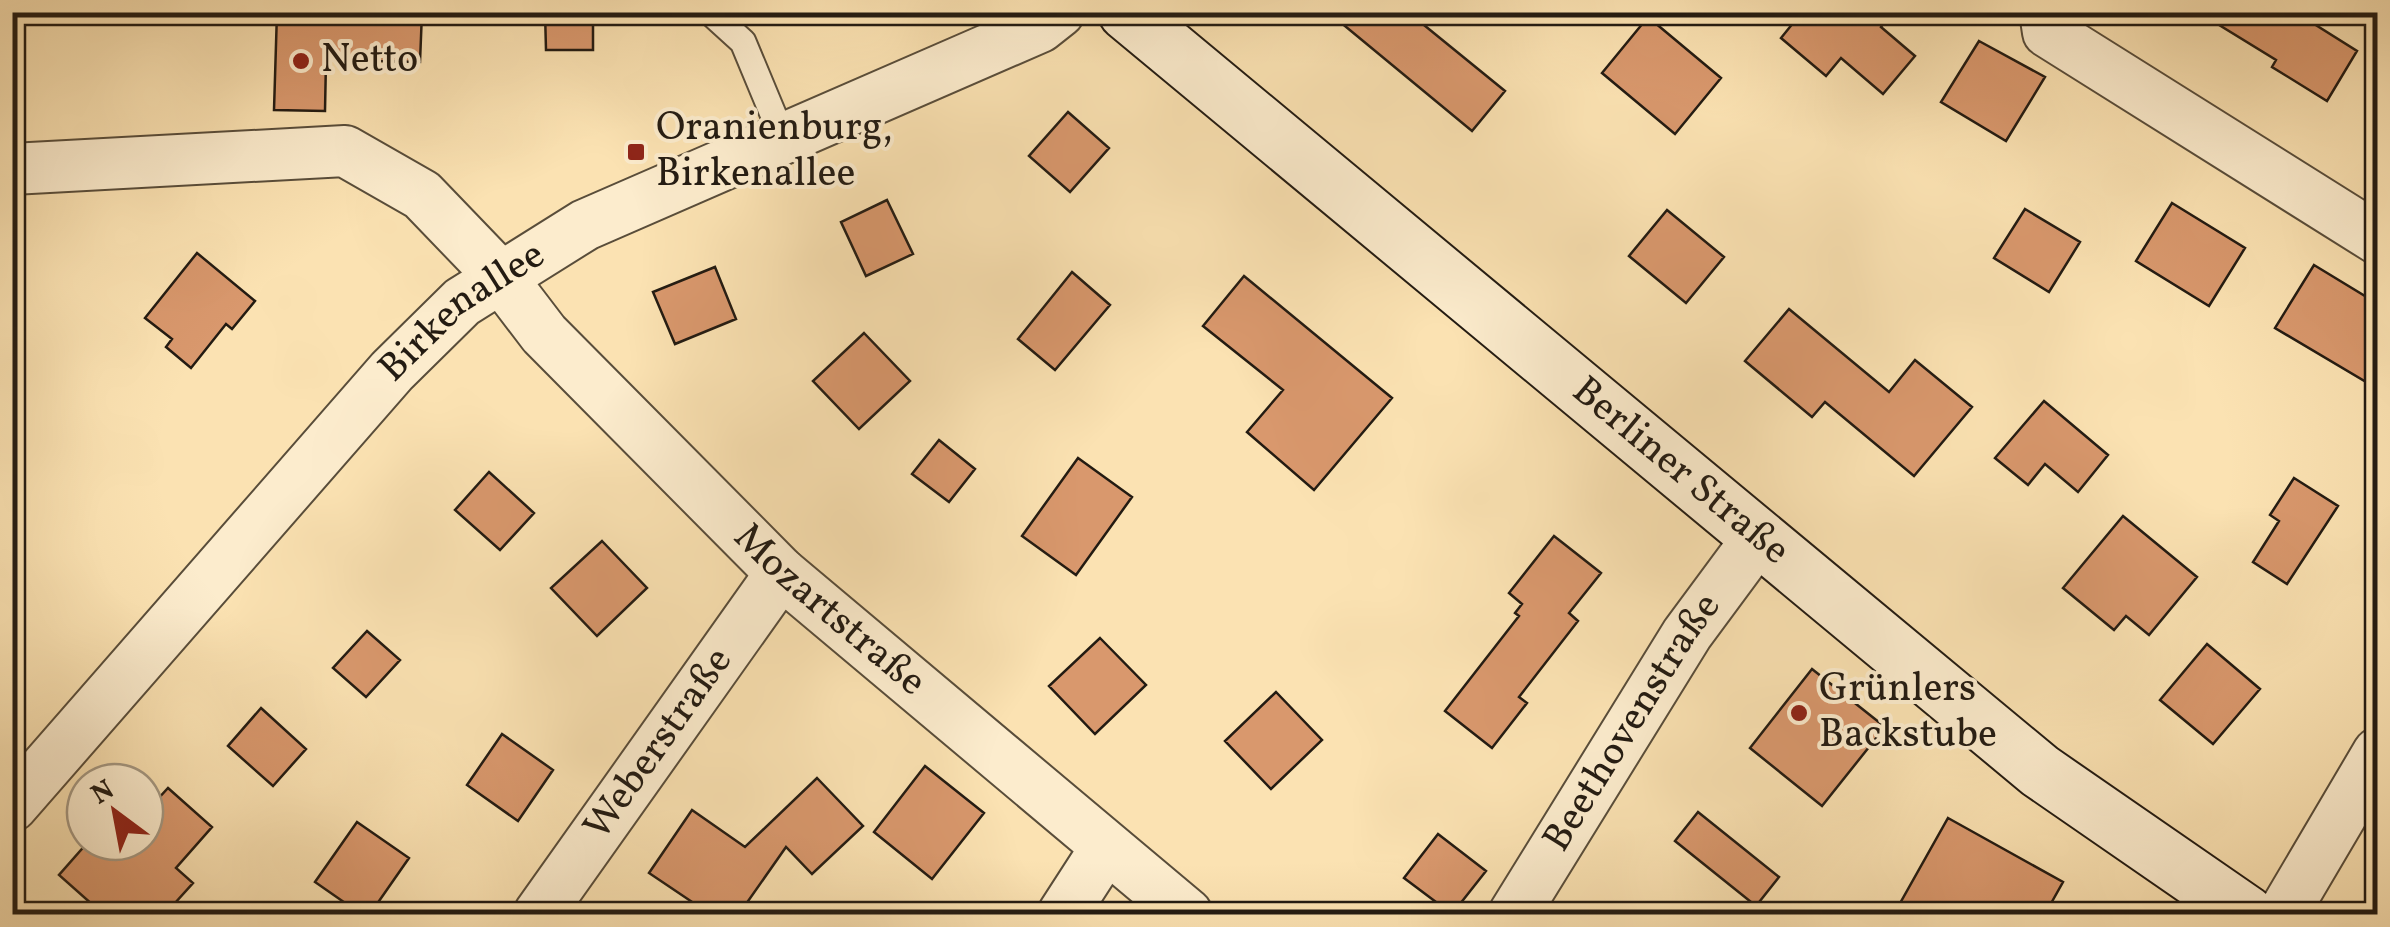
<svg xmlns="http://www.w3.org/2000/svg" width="2390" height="927" font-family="Vollkorn,serif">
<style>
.building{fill:#d9986d;stroke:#231b12;stroke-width:2.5}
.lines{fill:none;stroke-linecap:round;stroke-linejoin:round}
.lane-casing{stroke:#594d3a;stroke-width:29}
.street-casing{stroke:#594d3a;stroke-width:54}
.secondary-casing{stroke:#231b12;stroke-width:59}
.lane{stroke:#fceccd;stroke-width:25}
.street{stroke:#fceccd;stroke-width:50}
.secondary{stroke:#fceccd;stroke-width:55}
.poi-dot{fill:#8f2418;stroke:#fceccd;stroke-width:4}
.labels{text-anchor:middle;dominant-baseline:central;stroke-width:8;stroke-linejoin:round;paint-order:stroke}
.poi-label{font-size:40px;fill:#231b12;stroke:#fceccd;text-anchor:start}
.street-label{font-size:40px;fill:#231b12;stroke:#fceccd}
</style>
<rect width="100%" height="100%" fill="#fbe2b2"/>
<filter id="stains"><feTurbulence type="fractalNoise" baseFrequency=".002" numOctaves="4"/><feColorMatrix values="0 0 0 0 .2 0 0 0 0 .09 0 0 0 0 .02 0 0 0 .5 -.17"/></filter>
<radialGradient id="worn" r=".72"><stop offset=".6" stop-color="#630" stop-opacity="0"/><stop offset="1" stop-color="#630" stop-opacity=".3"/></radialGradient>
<!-- building -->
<path class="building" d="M 277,12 L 422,12 L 420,62 L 326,60 L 325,111 L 274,110 Z
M 545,12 L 593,12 L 593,50 L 546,50 Z
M 1328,12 L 1408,12 L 1505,91 L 1472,131 Z
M 1802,12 L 1892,12 L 1881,27 L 1915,56 L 1883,94 L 1841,58 L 1826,76 L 1781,38 Z
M 2198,12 L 2295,12 L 2357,51 L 2327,101 L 2272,67 L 2276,60 Z
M 1648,17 L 1721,78 L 1675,134 L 1602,73 Z
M 1979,41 L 2045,77 L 2006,141 L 1941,102 Z
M 1068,112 L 1109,148 L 1070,192 L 1029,156 Z
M 887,200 L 913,254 L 866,276 L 841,222 Z
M 2172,203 L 2245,248 L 2209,306 L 2136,261 Z
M 2025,209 L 2080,242 L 2049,292 L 1994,258 Z
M 1667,210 L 1724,257 L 1686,303 L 1629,256 Z
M 197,253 L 255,301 L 232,329 L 226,324 L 191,368 L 166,347 L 172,339 L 145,318 Z
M 2314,265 L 2378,304 L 2378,389 L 2275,328 Z
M 715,267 L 736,319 L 675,344 L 653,292 Z
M 1072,272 L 1110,305 L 1055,370 L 1018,339 Z
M 1244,276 L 1392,398 L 1314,490 L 1247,432 L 1283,390 L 1203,326 Z
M 1789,309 L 1889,392 L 1915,360 L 1972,407 L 1914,476 L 1825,402 L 1812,417 L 1745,361 Z
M 864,333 L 910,381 L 859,429 L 813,381 Z
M 2044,401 L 2108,455 L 2078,492 L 2045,464 L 2028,485 L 1995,458 Z
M 939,440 L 975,469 L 949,502 L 912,474 Z
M 1078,458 L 1132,497 L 1076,575 L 1022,536 Z
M 489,472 L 534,513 L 500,550 L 455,510 Z
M 2294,478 L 2338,506 L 2287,584 L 2253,562 L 2279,521 L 2270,515 Z
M 2123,516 L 2197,577 L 2149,635 L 2126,616 L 2114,630 L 2063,588 Z
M 1554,536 L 1601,573 L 1569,613 L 1578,621 L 1519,697 L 1527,703 L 1492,748 L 1445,711 L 1519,616 L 1515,613 L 1522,604 L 1509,593 Z
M 602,541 L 647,588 L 597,636 L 551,588 Z
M 367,631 L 400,660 L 366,697 L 333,668 Z
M 1100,638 L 1146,685 L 1095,734 L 1049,686 Z
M 2207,644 L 2260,689 L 2213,744 L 2160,700 Z
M 1812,669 L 1885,727 L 1822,806 L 1750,748 Z
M 1276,692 L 1322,740 L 1271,789 L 1225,741 Z
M 261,708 L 306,749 L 273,786 L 228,746 Z
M 502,734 L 553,770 L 518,821 L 467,785 Z
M 925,766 L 984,813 L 932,879 L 874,832 Z
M 817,778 L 863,826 L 812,874 L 786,847 L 739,914 L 710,914 L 649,873 L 692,810 L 745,847 Z
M 168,788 L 212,827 L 176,868 L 193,883 L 165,914 L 103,914 L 59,875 L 88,842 L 145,842 L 145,813 Z
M 1698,812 L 1779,877 L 1756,906 L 1675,841 Z
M 1948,818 L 2063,882 L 2045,914 L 1894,914 Z
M 357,822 L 409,858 L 370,914 L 361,914 L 315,882 Z
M 1438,834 L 1486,871 L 1452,914 L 1404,878 Z"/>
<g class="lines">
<!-- lane casing -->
<g class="lane-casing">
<path id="lane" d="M 710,12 L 743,42 L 783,138"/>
</g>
<!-- street casing -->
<g class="street-casing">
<g id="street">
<path d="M 2045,12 L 2048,32 L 2378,239"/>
<path id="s1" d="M 12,169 L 345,151 L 422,195 L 499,275 L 544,334 L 781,573 L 1187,914"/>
<path id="s2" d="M 12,806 L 392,371 L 462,302 L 585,225 L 1040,27 L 1059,12"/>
<path id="s3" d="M 539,914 L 781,573"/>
<path d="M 1063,914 L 1105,849"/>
<path id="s4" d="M 1514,914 L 1687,634 L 1758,538"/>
<path d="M 2283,914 L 2378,753"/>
</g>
</g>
<!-- secondary casing -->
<g class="secondary-casing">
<g id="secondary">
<path id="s5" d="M 1126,12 L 2040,771 L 2247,914"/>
</g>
</g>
<!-- lane -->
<use href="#lane" class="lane"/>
<!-- street -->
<use href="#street" class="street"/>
<!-- secondary -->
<use href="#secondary" class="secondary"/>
</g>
<!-- markers -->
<g class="poi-dot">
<circle cx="301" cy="61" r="10"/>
<rect x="626" y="142" width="20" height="20" rx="5"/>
<circle cx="1799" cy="713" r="10"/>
</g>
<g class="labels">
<!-- poi labels -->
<g class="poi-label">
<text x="321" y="61">Netto</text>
<text x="656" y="129">Oranienburg,<tspan x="656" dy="46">Birkenallee</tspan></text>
<text x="1819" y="690">Grünlers<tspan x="1819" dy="46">Backstube</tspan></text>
</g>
<!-- street labels -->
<g class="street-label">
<text stroke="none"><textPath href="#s2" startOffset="670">Birkenallee</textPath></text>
<text stroke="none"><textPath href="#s5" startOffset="720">Berliner Straße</textPath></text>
<text stroke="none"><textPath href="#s1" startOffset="1005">Mozartstraße</textPath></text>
<text stroke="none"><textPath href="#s4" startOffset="225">Beethovenstraße</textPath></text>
<text stroke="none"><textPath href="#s3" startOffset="208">Weberstraße</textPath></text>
</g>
</g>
<!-- margin -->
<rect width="2390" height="927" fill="none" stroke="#fbe2b2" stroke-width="50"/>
<rect x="15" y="15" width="2360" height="897" fill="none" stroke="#231b12" stroke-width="5"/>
<rect x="25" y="25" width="2340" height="877" fill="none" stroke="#231b12" stroke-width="2.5"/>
<!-- north arrow -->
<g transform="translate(115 812) rotate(328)"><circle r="48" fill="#fceccd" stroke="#a59882" stroke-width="2.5"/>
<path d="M0-8L18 38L0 25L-18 38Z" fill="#8f2418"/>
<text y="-15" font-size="28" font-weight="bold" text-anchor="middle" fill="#231b12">N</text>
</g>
<rect width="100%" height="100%" filter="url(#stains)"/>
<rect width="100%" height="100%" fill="url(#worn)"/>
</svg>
